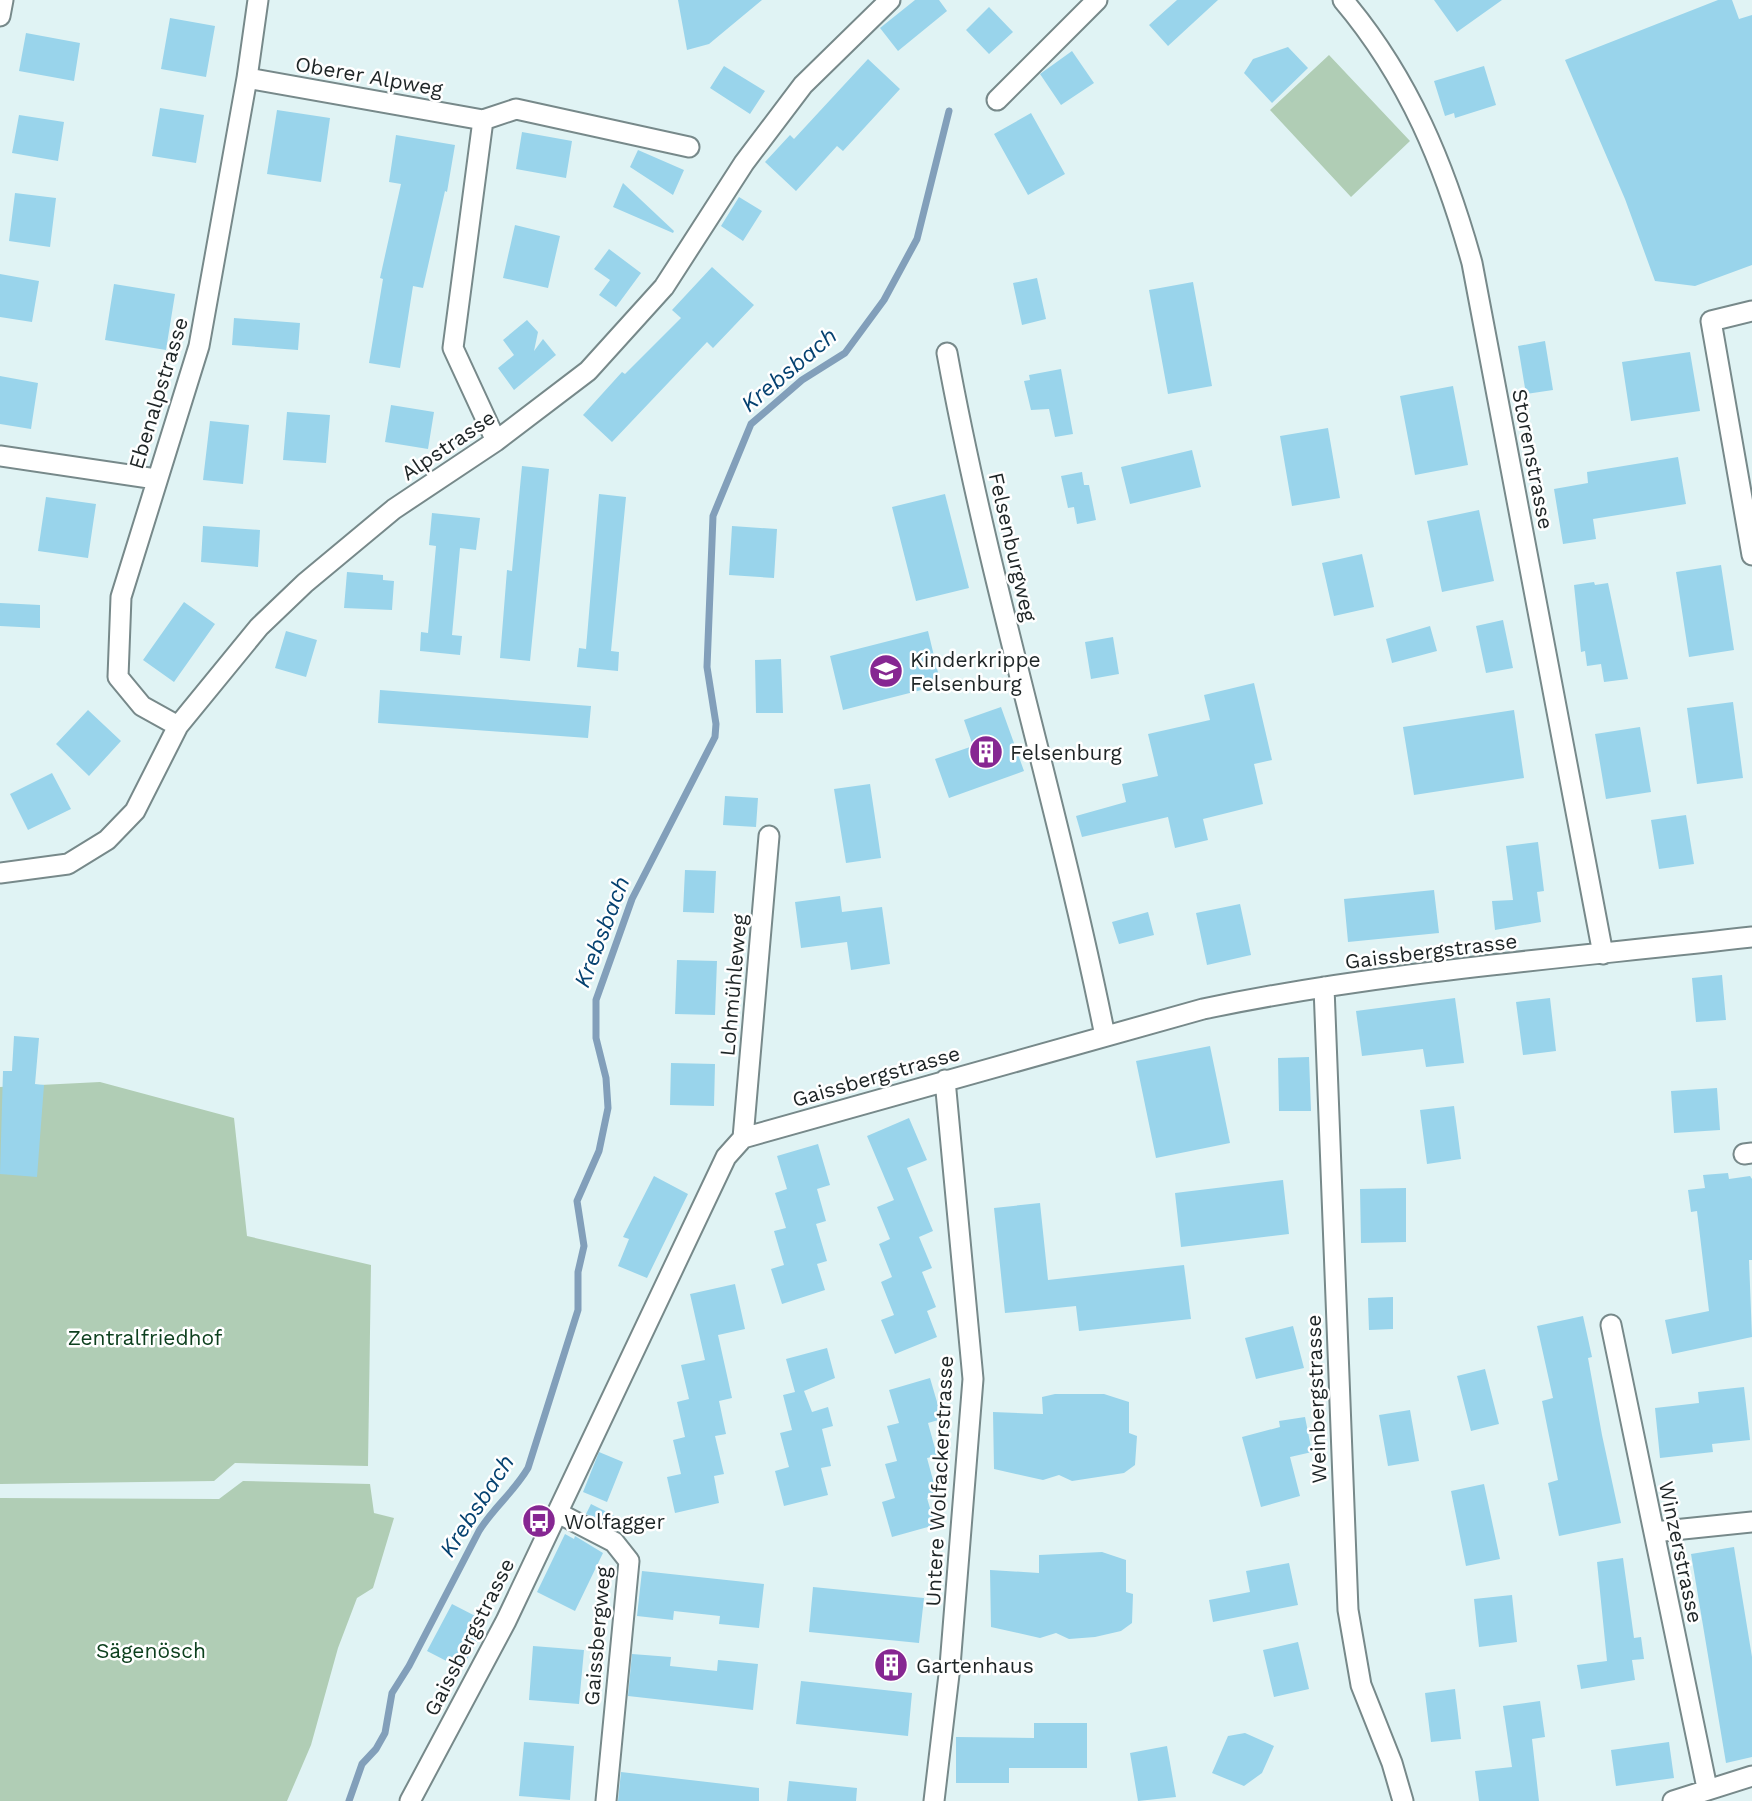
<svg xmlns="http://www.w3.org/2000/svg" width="1752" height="1801" font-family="'Work Sans',sans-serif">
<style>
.green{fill:#b0cdb5}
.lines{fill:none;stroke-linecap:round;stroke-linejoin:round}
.stream{stroke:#829fba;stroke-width:7}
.building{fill:#99d4eb}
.minor-casing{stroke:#77898a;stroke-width:23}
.minor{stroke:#fff;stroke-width:19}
.labels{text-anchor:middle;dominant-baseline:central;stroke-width:5;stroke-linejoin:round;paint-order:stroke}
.street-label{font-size:21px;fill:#1e2526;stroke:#fff}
.poi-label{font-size:21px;fill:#1e2526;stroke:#fff;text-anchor:start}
.park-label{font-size:21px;fill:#0d401e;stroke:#fff}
.water-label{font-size:23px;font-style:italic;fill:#044170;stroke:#fff}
</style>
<rect width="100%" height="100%" fill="#e0f3f4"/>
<!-- green -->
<path class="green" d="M 1329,55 L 1410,141 L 1351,197 L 1270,110 Z
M 100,1082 L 234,1118 L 247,1236 L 371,1265 L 368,1466 L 235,1463 L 214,1481 L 0,1484 L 0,1087 Z
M 243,1481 L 370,1484 L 374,1513 L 394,1518 L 373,1588 L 357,1598 L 338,1648 L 311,1745 L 287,1801 L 0,1801 L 0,1498 L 219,1499 Z"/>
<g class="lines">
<!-- stream -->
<path class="stream" d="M 349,1801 L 362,1764 L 376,1749 L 385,1733 L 392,1693 L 409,1666 L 479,1531 C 493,1508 514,1492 528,1468 L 578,1310 L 578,1272 L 584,1246 L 577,1201 L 599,1151 L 608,1108 L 606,1078 L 596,1038 L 596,1000 L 632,899 L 715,737 L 716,724 L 707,667 L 713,516 L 751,424 L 802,380 L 845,353 L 884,300 L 917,239 L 949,111"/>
</g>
<!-- building -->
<path class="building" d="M 678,0 L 762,0 L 709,44 L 687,50 Z
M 915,0 L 939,0 L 947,11 L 898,51 L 880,28 Z
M 1177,0 L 1218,0 L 1168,46 L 1149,25 Z
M 1434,0 L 1502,0 L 1457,32 Z
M 1718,0 L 1732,0 L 1739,19 L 1752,15 L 1752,265 L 1695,286 L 1655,281 L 1625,199 L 1565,60 Z
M 989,7 L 1013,32 L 989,54 L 966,30 Z
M 170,18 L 215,26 L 206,77 L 161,69 Z
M 26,33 L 80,43 L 74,81 L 19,71 Z
M 1288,47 L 1308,68 L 1272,103 L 1244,73 L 1253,59 Z
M 1072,51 L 1094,83 L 1061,105 L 1040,74 Z
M 868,59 L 900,89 L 843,151 L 837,146 L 796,191 L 765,162 L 790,135 L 794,139 Z
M 724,66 L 765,91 L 750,114 L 710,88 Z
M 1484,66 L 1496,105 L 1455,118 L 1454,113 L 1445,116 L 1434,81 Z
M 160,108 L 204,115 L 196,163 L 152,156 Z
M 277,110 L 330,118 L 321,182 L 267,174 Z
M 1031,113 L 1065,174 L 1028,195 L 994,134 Z
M 19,115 L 64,122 L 58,161 L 12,153 Z
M 522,132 L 572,141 L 566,178 L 516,169 Z
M 396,135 L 455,145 L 447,192 L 445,191 L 423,288 L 413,286 L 400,368 L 369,363 L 383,279 L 380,278 L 401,184 L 389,182 Z
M 638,150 L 684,170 L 673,195 L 630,167 Z
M 623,183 L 674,231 L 673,233 L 613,207 Z
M 15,193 L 56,198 L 50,247 L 9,241 Z
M 739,197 L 762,211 L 743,241 L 721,226 Z
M 515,225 L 560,236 L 548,288 L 503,278 Z
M 609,249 L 641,273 L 616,307 L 599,295 L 610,280 L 594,269 Z
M 712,267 L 754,305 L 713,348 L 707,342 L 612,442 L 583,415 L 622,372 L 625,374 L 681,318 L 672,310 Z
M 0,274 L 39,281 L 32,322 L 0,317 Z
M 1037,278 L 1046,319 L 1022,325 L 1013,283 Z
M 1193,282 L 1212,386 L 1168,394 L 1149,290 Z
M 114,284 L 175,294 L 166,350 L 105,340 Z
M 234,318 L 300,323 L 298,350 L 232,345 Z
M 527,320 L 538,332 L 534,351 L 543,339 L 556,355 L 514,390 L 498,368 L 514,355 L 503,340 Z
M 1545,341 L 1553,390 L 1526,394 L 1518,346 Z
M 1690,352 L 1700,411 L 1631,421 L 1622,362 Z
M 1061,369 L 1073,434 L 1055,437 L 1049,409 L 1031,410 L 1024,381 L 1030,380 L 1029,375 Z
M 0,376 L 38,383 L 31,429 L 0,424 Z
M 1453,386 L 1468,465 L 1415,475 L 1400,396 Z
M 391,405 L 434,412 L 428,449 L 385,442 Z
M 287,412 L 330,415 L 326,463 L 283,460 Z
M 210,421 L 249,425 L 243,484 L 203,480 Z
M 1328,428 L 1340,498 L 1292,506 L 1280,436 Z
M 1192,450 L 1201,487 L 1130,504 L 1121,467 Z
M 1678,457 L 1686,504 L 1593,519 L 1596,539 L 1563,544 L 1554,489 L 1588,483 L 1587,472 Z
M 522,466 L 549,469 L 530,661 L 500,658 L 507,570 L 512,571 Z
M 1082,472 L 1084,485 L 1089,485 L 1096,520 L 1077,524 L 1074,507 L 1068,508 L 1061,476 Z
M 599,494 L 626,497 L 611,651 L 619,652 L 618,671 L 577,667 L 579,648 L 586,649 Z
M 945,494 L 969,588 L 916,601 L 892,507 Z
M 46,497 L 96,504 L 88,558 L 38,551 Z
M 1479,510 L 1494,581 L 1442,592 L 1427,521 Z
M 432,513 L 480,518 L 476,550 L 460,548 L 452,635 L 462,636 L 460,655 L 420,651 L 421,632 L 428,633 L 436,546 L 429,545 Z
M 203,526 L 260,530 L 258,567 L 201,562 Z
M 732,526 L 777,529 L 774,578 L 729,575 Z
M 1362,554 L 1374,607 L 1334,616 L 1322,563 Z
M 1721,565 L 1734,650 L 1689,657 L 1676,572 Z
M 347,572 L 383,575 L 383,580 L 394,581 L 392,610 L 344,608 Z
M 1594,582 L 1595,585 L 1608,583 L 1628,679 L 1604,682 L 1601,664 L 1587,666 L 1585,651 L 1581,652 L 1574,585 Z
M 184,602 L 215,624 L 174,682 L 143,660 Z
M 0,603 L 40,605 L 40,628 L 0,626 Z
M 1503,620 L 1513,668 L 1486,673 L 1476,626 Z
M 1430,626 L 1437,651 L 1392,663 L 1386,639 Z
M 286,631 L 317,640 L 306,677 L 275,668 Z
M 928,631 L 941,685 L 843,710 L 830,656 Z
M 1113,637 L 1119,674 L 1091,679 L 1085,642 Z
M 781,659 L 783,713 L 756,713 L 755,660 Z
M 1254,683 L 1272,760 L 1254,764 L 1263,804 L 1203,819 L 1208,840 L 1175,848 L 1168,817 L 1082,837 L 1076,816 L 1126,802 L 1122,784 L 1158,776 L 1148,734 L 1210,720 L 1204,695 Z
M 380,690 L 591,706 L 588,738 L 378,723 Z
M 1733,702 L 1743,778 L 1697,784 L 1687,708 Z
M 1001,707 L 1024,771 L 949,798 L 935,759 L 973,746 L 964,720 Z
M 88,710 L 121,741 L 89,776 L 56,744 Z
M 1514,710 L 1524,778 L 1414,795 L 1403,727 Z
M 1640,727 L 1651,792 L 1606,799 L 1595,734 Z
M 52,773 L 71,809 L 28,830 L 10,794 Z
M 870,784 L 881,858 L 846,863 L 834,789 Z
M 725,796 L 758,798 L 756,827 L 723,825 Z
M 1686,815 L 1694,864 L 1659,869 L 1651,820 Z
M 1538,842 L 1544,891 L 1537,892 L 1541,922 L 1495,930 L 1492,901 L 1513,900 L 1506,846 Z
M 685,870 L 716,871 L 714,913 L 683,912 Z
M 1434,890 L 1439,933 L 1348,942 L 1344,899 Z
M 840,896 L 842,912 L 882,907 L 890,964 L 851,970 L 847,942 L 801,948 L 795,902 Z
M 1240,904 L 1251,955 L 1207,965 L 1196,913 Z
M 1148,912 L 1154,935 L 1119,944 L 1112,922 Z
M 677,960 L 717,961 L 715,1015 L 675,1014 Z
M 1722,975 L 1726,1020 L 1696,1022 L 1692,978 Z
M 1455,998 L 1464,1063 L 1426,1067 L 1423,1049 L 1362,1056 L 1356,1011 Z
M 1550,998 L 1556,1051 L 1523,1055 L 1516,1002 Z
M 14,1036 L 39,1038 L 35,1084 L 44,1085 L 37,1177 L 0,1174 L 3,1071 L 12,1071 Z
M 1210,1046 L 1230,1143 L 1156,1158 L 1136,1061 Z
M 1309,1057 L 1311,1111 L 1279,1111 L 1278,1058 Z
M 671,1063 L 715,1064 L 714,1106 L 670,1105 Z
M 1717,1088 L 1720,1130 L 1674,1133 L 1671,1091 Z
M 1454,1106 L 1461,1159 L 1427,1164 L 1420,1110 Z
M 909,1118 L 927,1160 L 907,1168 L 933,1231 L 919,1237 L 932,1268 L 922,1272 L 936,1307 L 927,1311 L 937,1337 L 895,1354 L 881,1320 L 894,1315 L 881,1282 L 892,1277 L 879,1244 L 890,1239 L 877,1207 L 894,1200 L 867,1136 Z
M 818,1144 L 830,1185 L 817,1189 L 826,1221 L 816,1224 L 827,1261 L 817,1264 L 825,1290 L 782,1304 L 771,1269 L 784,1265 L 774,1231 L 786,1228 L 775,1193 L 787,1189 L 777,1156 Z
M 1728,1173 L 1729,1179 L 1750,1176 L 1752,1179 L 1752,1260 L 1749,1260 L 1752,1337 L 1672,1354 L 1665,1320 L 1709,1311 L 1697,1211 L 1691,1212 L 1688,1190 L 1705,1188 L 1703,1175 Z
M 654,1176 L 688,1194 L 647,1278 L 618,1266 L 629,1239 L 623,1237 Z
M 1283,1180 L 1289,1234 L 1181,1247 L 1175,1193 Z
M 1406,1188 L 1406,1242 L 1361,1243 L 1360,1189 Z
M 1040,1203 L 1048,1280 L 1184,1265 L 1191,1319 L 1079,1331 L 1076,1306 L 1005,1313 L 994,1208 Z
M 735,1284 L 745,1329 L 718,1335 L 732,1398 L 719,1401 L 726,1434 L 715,1436 L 724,1474 L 714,1476 L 719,1503 L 675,1513 L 667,1477 L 681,1474 L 673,1440 L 685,1437 L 677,1402 L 689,1399 L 681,1365 L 705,1360 L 690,1294 Z
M 1393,1297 L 1393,1329 L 1369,1330 L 1368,1298 Z
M 1583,1316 L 1592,1357 L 1588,1358 L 1602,1435 L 1621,1523 L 1559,1536 L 1548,1483 L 1558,1480 L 1542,1401 L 1553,1398 L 1537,1326 Z
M 1293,1326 L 1304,1368 L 1256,1379 L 1245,1338 Z
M 827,1348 L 835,1378 L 804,1391 L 812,1412 L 828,1407 L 833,1426 L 822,1429 L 831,1466 L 821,1468 L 828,1495 L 784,1506 L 775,1471 L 789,1467 L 780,1433 L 792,1430 L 783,1395 L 795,1392 L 786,1359 Z
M 1485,1369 L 1499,1424 L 1471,1431 L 1457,1376 Z
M 930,1378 L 942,1419 L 928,1423 L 937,1456 L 927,1458 L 937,1495 L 927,1498 L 935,1525 L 892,1537 L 882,1502 L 895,1498 L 885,1464 L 897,1461 L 887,1426 L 899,1423 L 889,1390 Z
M 1744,1387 L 1750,1440 L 1712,1444 L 1713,1452 L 1660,1458 L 1655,1408 L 1699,1403 L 1698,1392 Z
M 1055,1394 L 1104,1394 L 1129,1402 L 1129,1433 L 1137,1436 L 1135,1465 L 1124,1473 L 1072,1481 L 1059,1475 L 1043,1480 L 994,1469 L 993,1412 L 1043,1414 L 1042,1397 Z
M 1410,1410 L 1419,1461 L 1388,1466 L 1379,1415 Z
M 1305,1417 L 1312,1452 L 1290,1457 L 1300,1496 L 1261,1507 L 1242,1437 L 1280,1427 L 1279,1421 Z
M 599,1452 L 623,1462 L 607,1502 L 583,1492 Z
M 1484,1484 L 1500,1559 L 1466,1566 L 1451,1491 Z
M 591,1504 L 615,1516 L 610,1526 L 586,1514 Z
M 565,1534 L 574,1539 L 575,1536 L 603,1553 L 575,1611 L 537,1592 Z
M 1734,1547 L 1752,1657 L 1752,1757 L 1726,1763 L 1691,1554 Z
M 1102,1552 L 1126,1560 L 1126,1592 L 1133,1594 L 1132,1623 L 1121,1631 L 1095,1637 L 1069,1639 L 1056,1633 L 1040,1638 L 991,1627 L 990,1570 L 1039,1573 L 1039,1555 Z
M 1623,1558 L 1634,1638 L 1641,1637 L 1644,1659 L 1632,1660 L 1635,1680 L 1581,1689 L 1577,1665 L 1607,1661 L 1597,1562 Z
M 1289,1563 L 1298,1605 L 1213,1622 L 1209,1600 L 1250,1592 L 1246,1571 Z
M 642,1571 L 764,1584 L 759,1628 L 719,1624 L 720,1616 L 674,1611 L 673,1620 L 637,1616 Z
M 813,1587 L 924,1598 L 919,1643 L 809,1632 Z
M 1512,1595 L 1517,1642 L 1479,1647 L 1474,1599 Z
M 452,1604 L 487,1622 L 462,1669 L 427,1651 Z
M 1298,1642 L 1309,1689 L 1274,1697 L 1263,1650 Z
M 533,1646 L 584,1650 L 579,1704 L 529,1700 Z
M 632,1654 L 671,1657 L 670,1666 L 717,1671 L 718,1660 L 758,1664 L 753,1710 L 628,1696 Z
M 801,1681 L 912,1693 L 908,1736 L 796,1724 Z
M 1455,1689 L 1461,1739 L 1431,1742 L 1425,1693 Z
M 1540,1701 L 1545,1737 L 1532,1739 L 1539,1801 L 1479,1801 L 1475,1771 L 1512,1767 L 1503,1706 Z
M 1034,1723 L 1087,1723 L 1087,1768 L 1009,1768 L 1009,1783 L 956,1783 L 956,1737 L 1034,1738 Z
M 1245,1733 L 1274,1746 L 1262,1773 L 1244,1786 L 1212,1773 L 1228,1736 Z
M 524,1742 L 574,1746 L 570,1800 L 519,1796 Z
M 1669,1742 L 1674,1778 L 1616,1786 L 1611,1750 Z
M 1167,1746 L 1176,1797 L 1138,1801 L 1130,1753 Z
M 621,1772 L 759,1788 L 759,1801 L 618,1801 Z
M 789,1781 L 857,1788 L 856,1801 L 787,1801 Z"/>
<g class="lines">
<!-- minor casing -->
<g class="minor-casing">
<path id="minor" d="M 1343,0 C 1409,78 1445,166 1472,263 L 1603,954
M 0,16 L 3,0
M 247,78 L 483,120 L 516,109 L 689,147
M 997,100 L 1097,0
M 483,120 L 453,348 L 496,441
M 1752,311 L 1711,321 L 1752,555
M 947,353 C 989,583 1059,807 1105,1036
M 0,456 L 156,479
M 178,726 L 142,706 L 118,677 L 121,597 L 199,346 L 247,78 L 258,0
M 0,873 L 68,864 L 107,840 L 135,811 L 178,726 L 259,627 L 305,583 L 394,509 L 496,441 L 588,371 L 664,287 L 744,163 L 803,85 L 890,0
M 1324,987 L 1348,1610 L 1361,1685 L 1392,1763 L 1403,1801
M 743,1138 L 769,836
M 1744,1154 L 1752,1153
M 1611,1325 L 1707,1788
M 558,1513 L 614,1542 L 629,1561 L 606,1801
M 1654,1532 L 1752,1522
M 410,1801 L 506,1621 L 726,1157 L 743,1138 L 1203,1009 C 1384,971 1569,958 1752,937
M 934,1801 L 950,1666 L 973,1379 L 945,1080
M 1673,1801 L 1752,1776"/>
</g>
<!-- minor -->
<use href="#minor" class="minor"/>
</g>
<!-- icons -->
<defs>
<g id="school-disc" transform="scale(1.75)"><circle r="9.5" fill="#862792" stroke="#fff"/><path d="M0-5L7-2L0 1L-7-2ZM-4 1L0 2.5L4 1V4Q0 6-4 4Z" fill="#fff"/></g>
<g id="building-disc" transform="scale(1.75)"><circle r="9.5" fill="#862792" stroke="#fff"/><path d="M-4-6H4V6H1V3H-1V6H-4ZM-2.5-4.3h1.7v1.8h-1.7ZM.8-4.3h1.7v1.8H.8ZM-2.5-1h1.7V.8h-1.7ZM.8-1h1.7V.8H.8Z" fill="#fff"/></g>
<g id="bus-disc" transform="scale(1.75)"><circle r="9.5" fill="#862792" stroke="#fff"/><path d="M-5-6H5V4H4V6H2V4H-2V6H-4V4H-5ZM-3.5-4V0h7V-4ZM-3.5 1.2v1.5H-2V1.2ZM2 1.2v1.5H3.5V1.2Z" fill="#fff"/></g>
</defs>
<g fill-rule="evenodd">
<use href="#school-disc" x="886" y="671"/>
<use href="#building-disc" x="986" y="752"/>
<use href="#bus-disc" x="539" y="1521"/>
<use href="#building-disc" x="891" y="1665"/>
</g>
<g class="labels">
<!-- street labels -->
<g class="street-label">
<text transform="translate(369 76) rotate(10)">Oberer Alpweg</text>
<text transform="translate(158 393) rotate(-73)">Ebenalpstrasse</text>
<text transform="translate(448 445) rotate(-34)">Alpstrasse</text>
<text transform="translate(1533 459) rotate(79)">Storenstrasse</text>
<text transform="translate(1013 547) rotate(77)">Felsenburgweg</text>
<text transform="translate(1431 951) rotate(-7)">Gaissbergstrasse</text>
<text transform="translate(733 985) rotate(-85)">Lohmühleweg</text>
<text transform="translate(876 1076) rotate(-16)">Gaissbergstrasse</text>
<text transform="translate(1316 1399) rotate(-92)">Weinbergstrasse</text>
<text transform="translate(939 1481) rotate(-87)">Untere Wolfackerstrasse</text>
<text transform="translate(1681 1552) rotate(78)">Winzerstrasse</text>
<text transform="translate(597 1636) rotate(-85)">Gaissbergweg</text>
<text transform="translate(469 1637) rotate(-63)">Gaissbergstrasse</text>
</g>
<!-- poi labels -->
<g class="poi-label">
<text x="910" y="659">Kinderkrippe<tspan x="910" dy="24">Felsenburg</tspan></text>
<text x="1010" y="752">Felsenburg</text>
<text x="564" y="1521">Wolfagger</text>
<text x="916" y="1665">Gartenhaus</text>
</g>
<!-- park labels -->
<g class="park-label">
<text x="145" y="1337">Zentralfriedhof</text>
<text x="151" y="1650">Sägenösch</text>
</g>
<!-- water labels -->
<g class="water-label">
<text transform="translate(789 370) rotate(-40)">Krebsbach</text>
<text transform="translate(602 932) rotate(-69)">Krebsbach</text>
<text transform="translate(477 1506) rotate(-57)">Krebsbach</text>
</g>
</g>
</svg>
